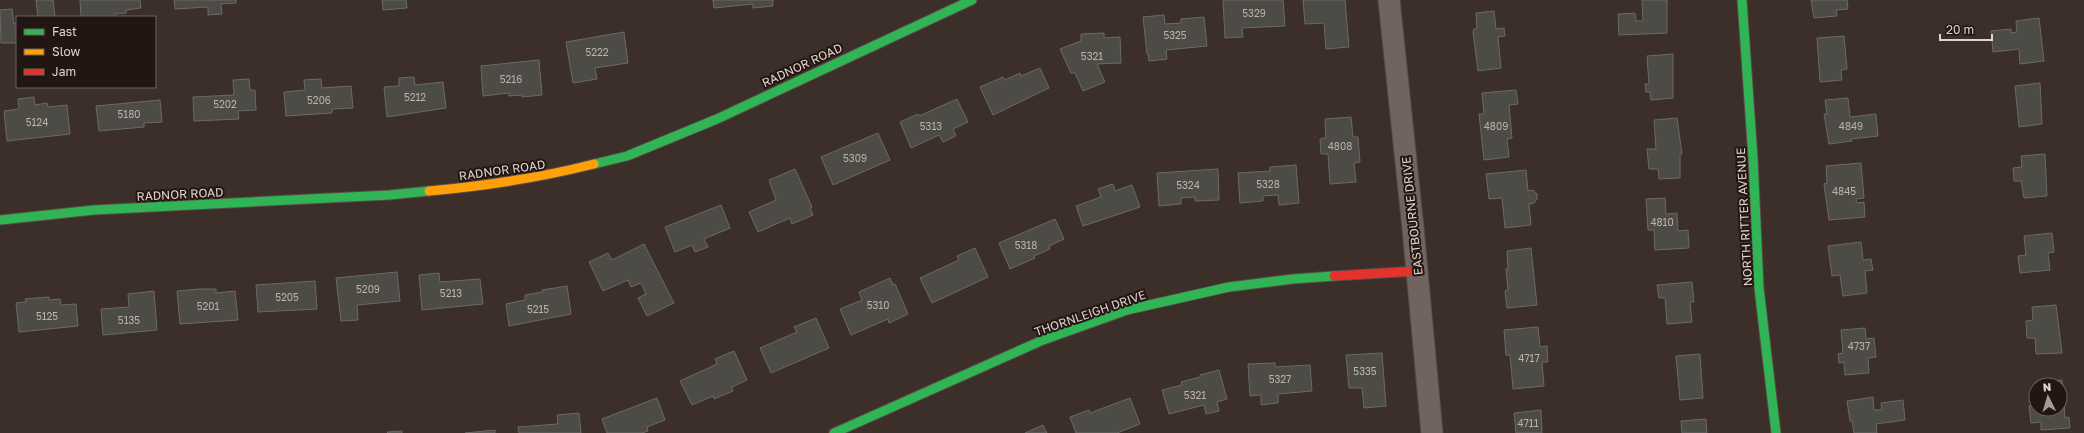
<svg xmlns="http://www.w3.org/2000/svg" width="2084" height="433" font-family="'Golos Text',sans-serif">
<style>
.building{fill:#4c4b46;stroke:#6a6b66}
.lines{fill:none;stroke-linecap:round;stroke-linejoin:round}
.street-casing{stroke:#584b47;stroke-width:23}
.fast-casing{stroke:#584b47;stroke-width:11}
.slow-casing{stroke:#584b47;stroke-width:11}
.jam-casing{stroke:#584b47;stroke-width:11}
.street{stroke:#706461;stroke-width:21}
.fast{stroke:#30b455;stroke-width:9}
.slow{stroke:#ff9f0a;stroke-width:9}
.jam{stroke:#e5322d;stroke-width:9}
.labels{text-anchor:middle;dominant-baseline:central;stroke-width:4;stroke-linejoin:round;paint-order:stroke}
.number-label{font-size:10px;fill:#beb0aa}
.street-label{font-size:12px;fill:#e4d2cc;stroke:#221612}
</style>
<rect width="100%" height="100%" fill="#3c2e28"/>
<!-- building -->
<path class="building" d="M 36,0 L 53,0 L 55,17 L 38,17 Z
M 80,0 L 140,0 L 141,8 L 126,10 L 126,13 L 115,14 L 115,17 L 81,17 Z
M 174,0 L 236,0 L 236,3 L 221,4 L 222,14 L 208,15 L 208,7 L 175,9 Z
M 382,0 L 406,0 L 407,8 L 383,10 Z
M 713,0 L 773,0 L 773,6 L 753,8 L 753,4 L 714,8 Z
M 1223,0 L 1283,0 L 1285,26 L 1242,28 L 1243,37 L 1225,38 Z
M 1303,0 L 1345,0 L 1349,47 L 1326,49 L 1324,23 L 1305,24 Z
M 1642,0 L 1667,0 L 1667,33 L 1619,35 L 1618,14 L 1635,13 L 1636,21 L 1643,21 Z
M 1811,0 L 1847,0 L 1848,9 L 1836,10 L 1837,16 L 1814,18 Z
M 12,9 L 14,24 L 17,23 L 17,43 L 1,43 L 0,10 Z
M 1494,11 L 1496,29 L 1504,28 L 1505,36 L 1498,37 L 1501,68 L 1478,71 L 1473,32 L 1474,29 L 1477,28 L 1476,13 Z
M 1164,15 L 1165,24 L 1181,23 L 1181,19 L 1204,17 L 1207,46 L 1166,50 L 1167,59 L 1149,61 L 1148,54 L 1147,54 L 1143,17 Z
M 2039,18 L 2044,61 L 2020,64 L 2019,49 L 1993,52 L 1991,31 L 2011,29 L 2011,33 L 2017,32 L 2016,21 Z
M 624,32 L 628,63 L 595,68 L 597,79 L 573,83 L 566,42 Z
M 1104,33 L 1104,38 L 1120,37 L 1121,63 L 1097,64 L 1105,82 L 1083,91 L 1075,73 L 1071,73 L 1060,49 L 1081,41 L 1081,34 Z
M 1844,36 L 1847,69 L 1841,70 L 1842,80 L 1820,82 L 1817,38 Z
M 1673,54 L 1673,98 L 1651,100 L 1650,92 L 1646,92 L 1645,84 L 1649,84 L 1647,56 Z
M 539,60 L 542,95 L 522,97 L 522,95 L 509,96 L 509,93 L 483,96 L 481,66 Z
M 1040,68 L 1049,88 L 993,115 L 980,87 L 1003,77 L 1005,80 L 1020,73 L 1021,76 Z
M 414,77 L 415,85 L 443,82 L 446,108 L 387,117 L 384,87 L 399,86 L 399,78 Z
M 249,79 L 250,90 L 255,90 L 256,110 L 238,111 L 239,119 L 194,121 L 193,97 L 234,95 L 233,80 Z
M 321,79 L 322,88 L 351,86 L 353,108 L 332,109 L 332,113 L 286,116 L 284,92 L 305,90 L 304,80 Z
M 2040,83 L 2042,124 L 2019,127 L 2015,86 Z
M 1516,90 L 1518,104 L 1509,105 L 1512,138 L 1507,139 L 1509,157 L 1484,160 L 1479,114 L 1484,114 L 1482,93 Z
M 34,97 L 35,105 L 47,103 L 48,107 L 67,105 L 70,134 L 7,141 L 4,111 L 19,109 L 18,99 Z
M 1848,98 L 1850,117 L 1876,114 L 1878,136 L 1851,139 L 1852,141 L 1829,144 L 1824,114 L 1827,114 L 1825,100 Z
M 957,99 L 968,122 L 953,129 L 956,136 L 943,142 L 939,135 L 911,148 L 900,122 L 918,114 L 919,116 Z
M 160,100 L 162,122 L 144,123 L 144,127 L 99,131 L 96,106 Z
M 1351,117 L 1353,137 L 1358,137 L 1360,162 L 1354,163 L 1356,182 L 1330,184 L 1328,154 L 1321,154 L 1320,139 L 1326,138 L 1325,119 Z
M 1677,118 L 1682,154 L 1680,154 L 1680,178 L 1659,179 L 1658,169 L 1649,169 L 1647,149 L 1656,149 L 1654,120 Z
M 878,133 L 890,160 L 833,185 L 821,157 Z
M 2045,154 L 2047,196 L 2024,198 L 2021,181 L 2014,181 L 2013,168 L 2022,167 L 2021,156 Z
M 1861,163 L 1864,198 L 1856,199 L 1857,203 L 1864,202 L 1865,217 L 1829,220 L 1824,184 L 1827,183 L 1826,166 Z
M 1296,165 L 1299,203 L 1279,205 L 1278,195 L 1263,196 L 1263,201 L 1240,203 L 1238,173 L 1270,171 L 1270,167 Z
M 795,169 L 812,207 L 810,208 L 813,215 L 792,224 L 790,218 L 758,232 L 749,212 L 776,200 L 769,180 Z
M 1218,169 L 1219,200 L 1195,201 L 1195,197 L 1181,198 L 1181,204 L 1159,206 L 1157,173 Z
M 1526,170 L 1528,191 L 1533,190 L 1537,194 L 1537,199 L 1534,203 L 1529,204 L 1531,225 L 1505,228 L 1502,198 L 1489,199 L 1486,174 Z
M 1113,184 L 1115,191 L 1132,185 L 1140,207 L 1083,226 L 1076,206 L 1101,197 L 1098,189 Z
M 1665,198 L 1666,214 L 1677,213 L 1678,231 L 1688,230 L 1689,248 L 1655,250 L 1654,230 L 1648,230 L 1646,199 Z
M 721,205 L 730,228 L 704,239 L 708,247 L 695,252 L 692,245 L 675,252 L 665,227 Z
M 1055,219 L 1064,239 L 1049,246 L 1050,249 L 1034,256 L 1035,258 L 1010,269 L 999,243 Z
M 2052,233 L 2054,252 L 2048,253 L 2050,270 L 2020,273 L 2018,256 L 2026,255 L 2024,236 Z
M 1861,242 L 1863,260 L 1871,259 L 1873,270 L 1865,271 L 1867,293 L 1843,296 L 1840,275 L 1832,276 L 1828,246 Z
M 644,244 L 674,303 L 647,316 L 638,298 L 646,294 L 641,283 L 631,287 L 628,280 L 603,291 L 589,262 L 608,253 L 612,260 Z
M 975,248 L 988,277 L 932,303 L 920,278 L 959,260 L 957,256 Z
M 1531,248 L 1537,305 L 1507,308 L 1505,291 L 1508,290 L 1506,269 L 1508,269 L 1507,251 Z
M 397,272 L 400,301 L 357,305 L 358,320 L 341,321 L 336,278 Z
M 439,273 L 440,282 L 480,279 L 483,304 L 422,310 L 419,275 Z
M 890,278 L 893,285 L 895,284 L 908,314 L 889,323 L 888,319 L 851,335 L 840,309 L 862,300 L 859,292 Z
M 315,281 L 317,309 L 258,312 L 256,285 Z
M 1692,282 L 1694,302 L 1690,302 L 1692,322 L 1667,324 L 1665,298 L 1659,298 L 1657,285 Z
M 567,286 L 571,314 L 509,326 L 506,304 L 525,300 L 525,295 L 543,292 L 542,290 Z
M 199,289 L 216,289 L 216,293 L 235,291 L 238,320 L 180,324 L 177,291 Z
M 154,291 L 157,330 L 103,335 L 101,309 L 129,307 L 128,294 Z
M 49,297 L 49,300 L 60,299 L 61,305 L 76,304 L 78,326 L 19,332 L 16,303 L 26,302 L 25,299 Z
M 2056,305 L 2062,353 L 2036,354 L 2035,338 L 2027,338 L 2026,321 L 2033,320 L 2032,307 Z
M 816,318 L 829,348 L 771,373 L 760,348 L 797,332 L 794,327 Z
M 1538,327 L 1540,347 L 1547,346 L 1548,362 L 1542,362 L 1544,386 L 1513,389 L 1510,355 L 1506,355 L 1504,330 Z
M 1865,328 L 1866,339 L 1874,338 L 1876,357 L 1868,358 L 1869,373 L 1845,375 L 1844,362 L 1839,363 L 1838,354 L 1843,353 L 1841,330 Z
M 734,351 L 747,380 L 732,387 L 733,391 L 714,399 L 713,396 L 692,405 L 680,381 L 717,364 L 715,359 Z
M 1382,353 L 1386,406 L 1364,408 L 1362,388 L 1349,388 L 1346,355 Z
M 1700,354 L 1703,398 L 1680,400 L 1676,356 Z
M 1275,363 L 1275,367 L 1310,365 L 1312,391 L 1278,394 L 1278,403 L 1261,405 L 1261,395 L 1250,396 L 1248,364 Z
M 1219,370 L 1227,399 L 1217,402 L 1219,411 L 1206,414 L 1204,405 L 1169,414 L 1162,390 L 1182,385 L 1181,382 L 1200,377 L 1200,375 Z
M 2062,380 L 2065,418 L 2069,417 L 2070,428 L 2041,430 L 2041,422 L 2031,423 L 2029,406 L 2036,406 L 2036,409 L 2060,409 L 2060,385 L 2037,385 L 2036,382 Z
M 1873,397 L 1874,410 L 1882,410 L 1881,403 L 1903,400 L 1905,420 L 1876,424 L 1877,433 L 1854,433 L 1852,421 L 1850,421 L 1847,401 Z
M 657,398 L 665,420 L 647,427 L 648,431 L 642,433 L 607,433 L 602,419 Z
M 1130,398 L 1140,424 L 1117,433 L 1076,433 L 1070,417 L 1089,410 L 1090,413 Z
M 1541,410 L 1542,433 L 1516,433 L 1514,413 Z
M 579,413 L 581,433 L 519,433 L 518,427 L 558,424 L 557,415 Z
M 1706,419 L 1707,433 L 1682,433 L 1681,421 Z
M 1043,425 L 1047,433 L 1025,433 Z
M 495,430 L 495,433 L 465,433 Z
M 402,431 L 402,433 L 388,433 L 387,432 Z"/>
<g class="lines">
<!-- street casing -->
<g class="street-casing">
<path id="street" d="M 1389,0 L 1413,228 L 1432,433"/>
</g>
<!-- fast casing -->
<g class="fast-casing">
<path id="fast" d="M 1742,0 L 1753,158 L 1759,288 L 1776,433
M 594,164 L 627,156 L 717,119 L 972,0
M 0,220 L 94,210 L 389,195 L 429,191
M 834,433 L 1043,340 L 1127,310 L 1229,287 L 1293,279 L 1334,276"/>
</g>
<!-- slow casing -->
<g class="slow-casing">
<path id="slow" d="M 429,191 C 485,186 539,178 594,164"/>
</g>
<!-- jam casing -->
<g class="jam-casing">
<path id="jam" d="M 1334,276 L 1417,271"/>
</g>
<!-- street -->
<use href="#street" class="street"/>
<!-- fast -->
<use href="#fast" class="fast"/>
<!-- slow -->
<use href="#slow" class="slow"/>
<!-- jam -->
<use href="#jam" class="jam"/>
</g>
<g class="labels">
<!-- number labels -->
<g class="number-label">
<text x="1254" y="13">5329</text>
<text x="1175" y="35">5325</text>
<text x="597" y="52">5222</text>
<text x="1092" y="56">5321</text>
<text x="511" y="79">5216</text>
<text x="415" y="97">5212</text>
<text x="319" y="100">5206</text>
<text x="225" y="104">5202</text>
<text x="129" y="114">5180</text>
<text x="37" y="122">5124</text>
<text x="931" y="126">5313</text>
<text x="1496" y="126">4809</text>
<text x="1851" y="126">4849</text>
<text x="1340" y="146">4808</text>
<text x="855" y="158">5309</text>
<text x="1268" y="184">5328</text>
<text x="1188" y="185">5324</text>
<text x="1844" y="191">4845</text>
<text x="1662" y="222">4810</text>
<text x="1026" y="245">5318</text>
<text x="368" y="289">5209</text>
<text x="451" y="293">5213</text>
<text x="287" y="297">5205</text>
<text x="878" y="305">5310</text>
<text x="208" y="306">5201</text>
<text x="538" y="309">5215</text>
<text x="47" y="316">5125</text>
<text x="129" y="320">5135</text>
<text x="1859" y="346">4737</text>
<text x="1529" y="358">4717</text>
<text x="1365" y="371">5335</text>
<text x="1280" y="379">5327</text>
<text x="1195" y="395">5321</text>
<text x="1528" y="423">4711</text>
</g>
<!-- street labels -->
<g class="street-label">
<text transform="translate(802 65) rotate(-25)">RADNOR ROAD</text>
<text transform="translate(502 170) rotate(-8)">RADNOR ROAD</text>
<text transform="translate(180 194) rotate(-3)">RADNOR ROAD</text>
<text transform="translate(1412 216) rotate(-96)">EASTBOURNE DRIVE</text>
<text transform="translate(1744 217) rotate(-93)">NORTH RITTER AVENUE</text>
<text transform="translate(1090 313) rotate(-19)">THORNLEIGH DRIVE</text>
</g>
</g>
<!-- legend -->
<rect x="16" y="16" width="140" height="72" fill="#221612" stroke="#70615c"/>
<rect x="24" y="29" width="20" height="6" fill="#30b455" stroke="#70615c"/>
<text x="52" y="36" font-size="12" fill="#e4d2cc">Fast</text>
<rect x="24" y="49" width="20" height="6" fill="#ff9f0a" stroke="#70615c"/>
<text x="52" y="56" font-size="12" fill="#e4d2cc">Slow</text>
<rect x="24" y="69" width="20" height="6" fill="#e5322d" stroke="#70615c"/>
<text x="52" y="76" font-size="12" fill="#e4d2cc">Jam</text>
<!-- north arrow -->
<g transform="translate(2048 397) rotate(355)"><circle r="19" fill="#221612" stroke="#70615c"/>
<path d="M0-3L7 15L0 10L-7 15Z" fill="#a99993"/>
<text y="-6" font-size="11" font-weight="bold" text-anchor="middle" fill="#e4d2cc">N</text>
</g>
<!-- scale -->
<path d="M1940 34v6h52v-6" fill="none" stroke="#e4d2cc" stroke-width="2"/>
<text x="1946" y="34" font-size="12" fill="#e4d2cc" stroke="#221612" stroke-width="3" paint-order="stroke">20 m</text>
</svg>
